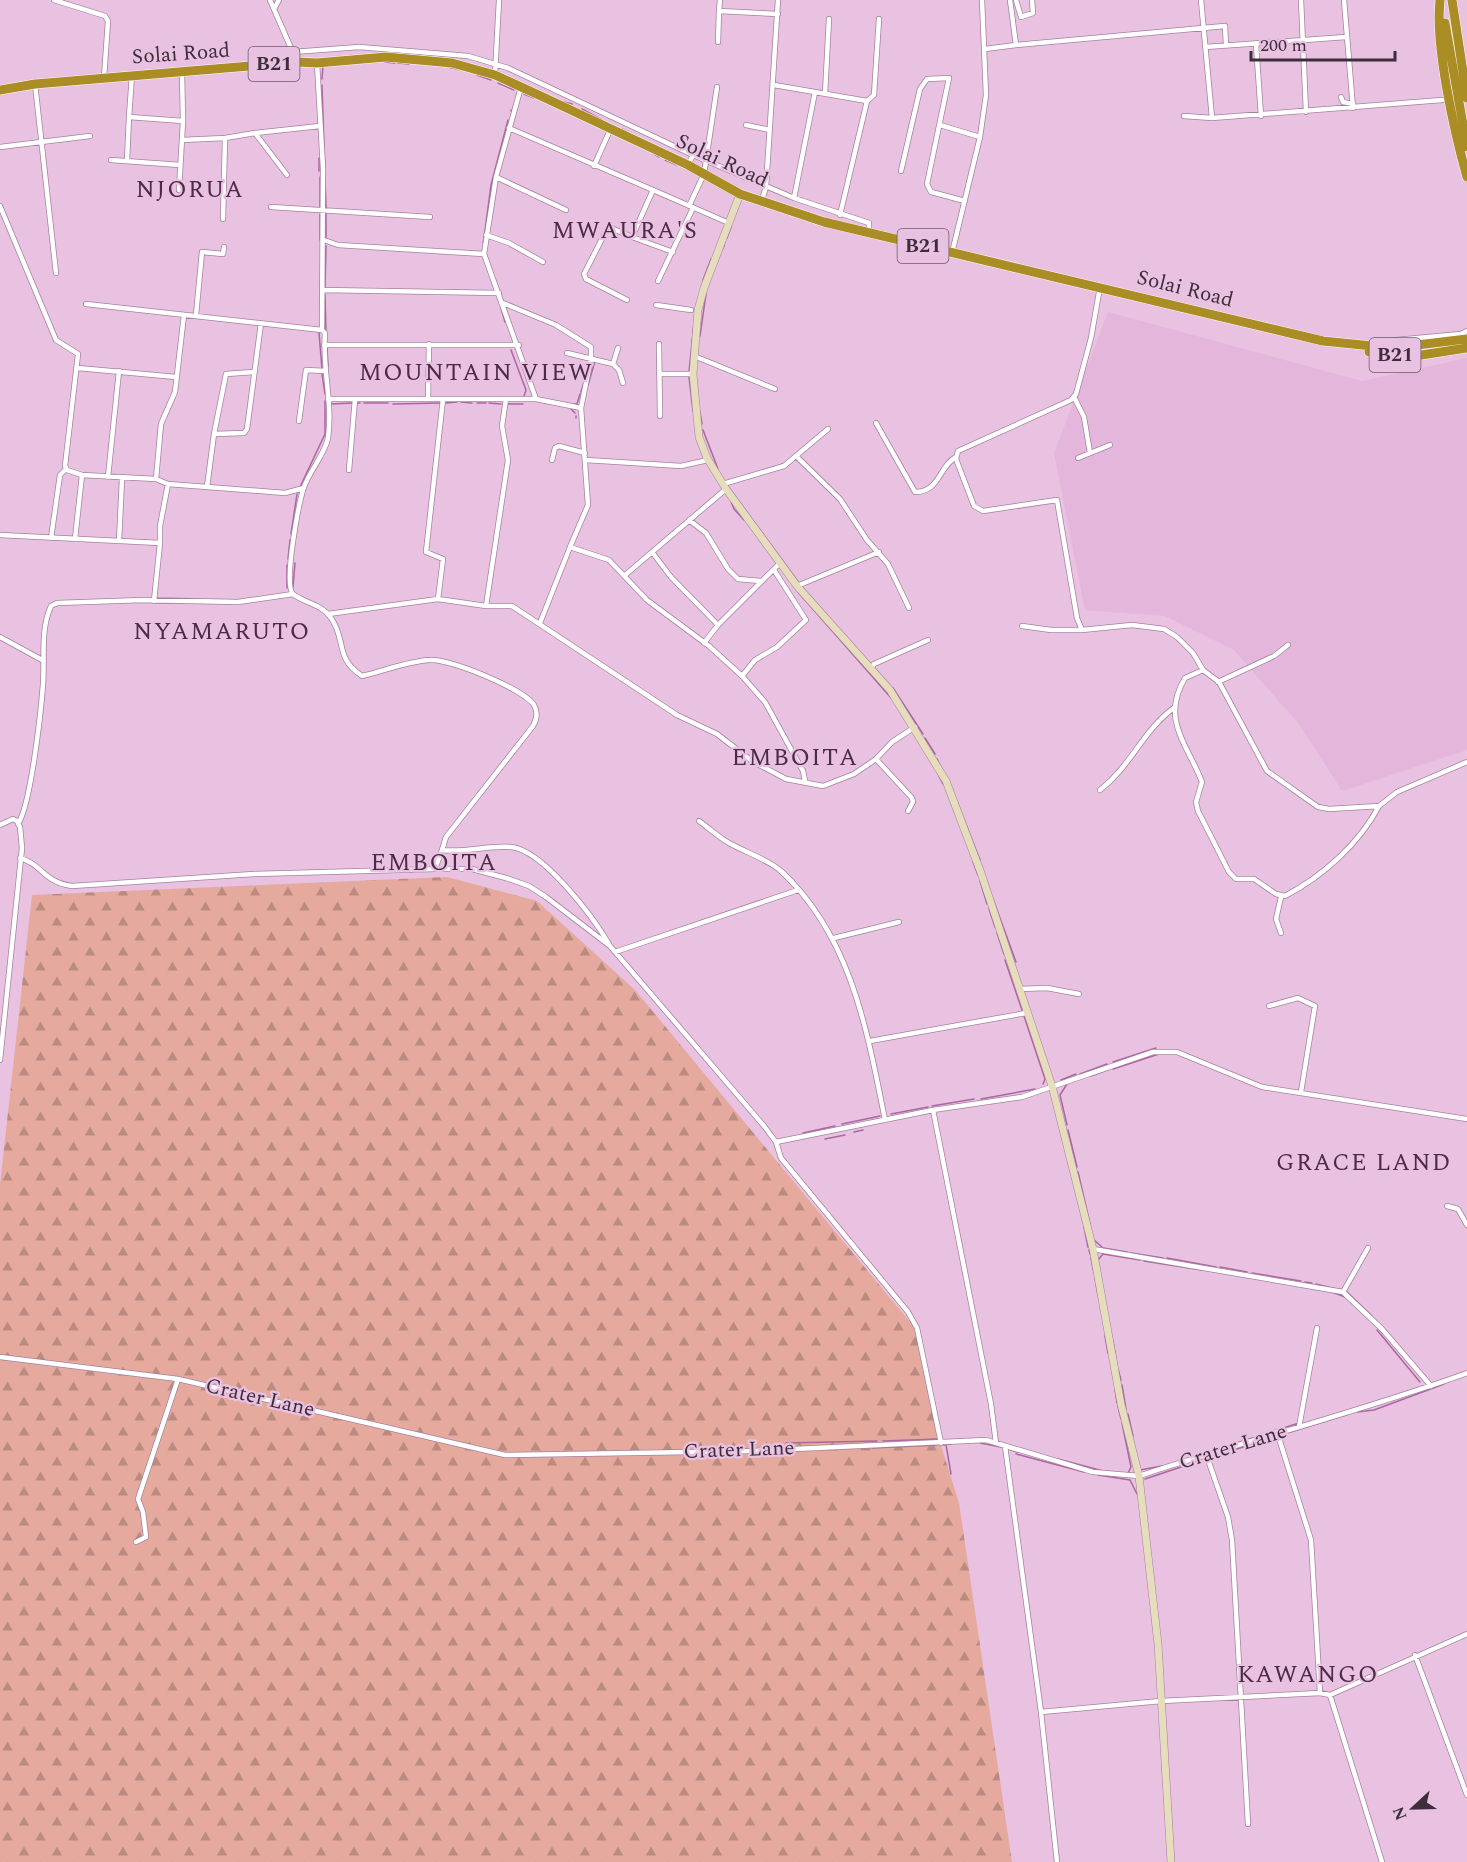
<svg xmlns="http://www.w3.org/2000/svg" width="1467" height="1862" font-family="Spectral,serif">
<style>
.built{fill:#e4b6dc}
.forest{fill:url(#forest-firs)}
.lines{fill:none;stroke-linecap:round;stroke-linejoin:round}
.stream{stroke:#ac66a2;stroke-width:1.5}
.street-casing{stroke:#a6809f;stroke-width:6}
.secondary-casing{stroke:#a6809f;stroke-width:8}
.highway-casing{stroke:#fff;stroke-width:10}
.street{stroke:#fff;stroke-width:4.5}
.secondary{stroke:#e6ddbd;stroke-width:7}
.highway{stroke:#aa8d24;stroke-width:9}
.labels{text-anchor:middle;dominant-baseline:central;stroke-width:4.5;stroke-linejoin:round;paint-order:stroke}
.shield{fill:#e9c1e1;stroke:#715a6d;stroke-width:1.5}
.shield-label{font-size:20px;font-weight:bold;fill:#3e2e3b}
.street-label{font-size:21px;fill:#3e2e3b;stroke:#e9c1e1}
.quarter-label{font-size:24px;letter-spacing:1.5px;fill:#4b2b46;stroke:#e9c1e1}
</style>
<defs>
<pattern id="forest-firs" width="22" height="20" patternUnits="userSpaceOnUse" patternTransform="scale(1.5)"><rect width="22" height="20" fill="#e5aa9d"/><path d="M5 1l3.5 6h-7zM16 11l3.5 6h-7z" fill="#bb8b81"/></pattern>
</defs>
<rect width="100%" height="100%" fill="#e9c1e1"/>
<!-- built -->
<path class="built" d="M 1108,312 L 1362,381 L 1467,358 L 1467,750 L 1342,791 L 1299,724 L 1234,650 L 1165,616 L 1085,610 L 1054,453 Z"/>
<!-- forest -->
<path class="forest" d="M 447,877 L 537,901 L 635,990 L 915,1328 L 939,1439 L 959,1503 L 1012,1862 L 0,1862 L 0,1185 L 32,895 Z"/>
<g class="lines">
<!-- stream -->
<path class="stream" d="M 385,62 L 395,63
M 398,63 L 409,64
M 448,67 L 462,70
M 477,75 L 491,80
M 322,79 L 323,66
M 498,83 L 514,90
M 322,85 L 326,208
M 524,94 L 534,98
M 564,102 L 572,104
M 582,109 L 602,120
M 511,111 L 511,110
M 622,129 L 629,133
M 654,154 L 659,157
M 319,158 L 319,171
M 665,160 L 677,165
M 320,177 L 320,208
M 326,213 L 326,239
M 484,238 L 491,185 L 508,120
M 727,238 L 731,227
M 320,240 L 320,214
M 483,242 L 484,240
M 724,245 L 725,242
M 721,252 L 724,246
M 703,280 L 711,259
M 325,288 L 326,246
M 325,295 L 326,331
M 501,308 L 505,322
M 319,333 L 322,369
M 700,336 L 706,294
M 327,348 L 328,366
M 511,350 L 526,390 L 524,396
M 689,372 L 694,323
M 322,374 L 325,394
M 689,377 L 693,411
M 588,385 L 595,361
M 581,392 L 584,382
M 461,402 L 472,403
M 358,403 L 360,403
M 364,403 L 388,403
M 446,403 L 457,402
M 477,403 L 486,403
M 489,403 L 501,404
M 331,404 L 353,403
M 393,404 L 440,403
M 508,404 L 523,404
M 574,404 L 577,404 L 580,394
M 571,409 L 575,413
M 700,412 L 702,424
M 576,416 L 576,418
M 703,430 L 718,469
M 727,485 L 799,583
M 300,487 L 325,434 L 325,401
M 730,499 L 734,509 L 744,520
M 291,534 L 297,494
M 288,559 L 290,540
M 293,587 L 295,563
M 287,588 L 287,565
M 798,592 L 892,699
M 893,688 L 923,734
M 925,738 L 935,754
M 937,759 L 942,769
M 937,772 L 943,784
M 952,789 L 980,860
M 973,862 L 978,875
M 980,881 L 987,904
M 993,899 L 1016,962
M 989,909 L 995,927
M 997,933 L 1004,954
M 1005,960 L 1022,1010
M 1024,1016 L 1045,1079 L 1043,1084
M 1113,1062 L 1156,1048
M 1113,1069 L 1159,1054
M 1080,1074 L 1107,1064
M 1091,1076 L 1110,1069
M 1061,1080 L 1076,1074
M 981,1099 L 1035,1089
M 932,1106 L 974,1099
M 891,1114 L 928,1107
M 842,1124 L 880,1116
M 1067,1125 L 1060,1095 L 1067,1084
M 1068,1130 L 1077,1167
M 854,1132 L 863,1130
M 803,1133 L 835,1126
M 825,1139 L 845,1135
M 1078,1172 L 1090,1224
M 1084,1227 L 1088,1247
M 1094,1240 L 1102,1247
M 1103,1248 L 1127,1252
M 1089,1250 L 1090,1254
M 1131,1253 L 1163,1258
M 1091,1258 L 1094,1273
M 1167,1258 L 1216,1267
M 1098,1260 L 1103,1254 L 1140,1260
M 1144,1261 L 1202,1270
M 1220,1267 L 1247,1272
M 1252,1273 L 1301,1281
M 1095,1278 L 1098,1295
M 1305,1282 L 1312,1283
M 1316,1284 L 1336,1289
M 1332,1292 L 1345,1297
M 1347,1292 L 1372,1316
M 1377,1330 L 1420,1382
M 1105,1336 L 1108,1353
M 1113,1341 L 1117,1365
M 1118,1369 L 1121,1380
M 1122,1385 L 1126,1409
M 1115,1389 L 1117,1403
M 1118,1406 L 1121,1419
M 1357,1412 L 1374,1410 L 1444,1384
M 1128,1414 L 1133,1436
M 1122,1423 L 1131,1467 L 1128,1473
M 1284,1434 L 1349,1414
M 883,1441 L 938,1439
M 786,1443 L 877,1441
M 980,1443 L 1001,1447
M 943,1445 L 951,1444
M 946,1445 L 951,1474
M 872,1448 L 936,1445
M 1009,1449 L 1017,1452
M 1215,1450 L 1299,1423
M 1016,1454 L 1084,1472
M 1210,1457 L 1277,1437
M 1058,1459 L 1103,1471
M 1140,1470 L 1162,1466
M 1098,1475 L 1130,1480 L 1137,1494
M 1145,1479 L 1205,1459"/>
<!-- street casing -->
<g class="street-casing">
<path id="street" d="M 54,0 L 105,16 L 108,21 L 104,78
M 270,0 L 297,62
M 1010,0 L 1016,45 L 1225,26 L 1226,45
M 1016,0 L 1021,17 L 1033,13 L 1032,0
M 1201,0 L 1212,118 L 1442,100
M 1301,0 L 1306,112
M 1344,0 L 1353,108
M 274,9 L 279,0
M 719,11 L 720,0
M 718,42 L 719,11 L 778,14
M 1256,44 L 1261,116
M 1205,47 L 1346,37
M 985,49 L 1016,45
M 293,52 L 359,47 L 468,56 L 508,68 L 693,155
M 317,63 L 323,168 L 322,330 L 325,333 C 322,368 333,403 328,438 C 325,454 310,470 304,487 C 299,502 283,584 293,594 C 302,602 322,604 331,618 C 347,641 334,657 362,676 C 384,671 408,661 430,660 C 448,658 524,689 534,705 C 538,712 537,719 533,726 L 446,837 L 442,850
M 132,75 L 129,117 L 183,121
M 495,75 L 499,0
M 35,84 L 56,273
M 774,85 L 867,101 L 874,95 L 879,19
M 521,87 L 496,177 L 484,254 L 536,399
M 825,94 L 829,19
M 1341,97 L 1343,102 L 1353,104
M 1184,116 L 1212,118
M 746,125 L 770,130
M 940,125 L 980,137
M 509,128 L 653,190
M 255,133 L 320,126
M 225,138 L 255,133 L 287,175
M 182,140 L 225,138 L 223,219
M 0,147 L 90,136
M 111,160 L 180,165
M 127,161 L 129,117
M 688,165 L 693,155 L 794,198 L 869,223 L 869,233
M 594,166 L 611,128
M 901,171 L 920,89 L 927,79 L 949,78 L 927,184 L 931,192 L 965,201
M 496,177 L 566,210
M 179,190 L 183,121 L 182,74
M 794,198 L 815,92
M 762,200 L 766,187 L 778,0
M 0,206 L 56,340 L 78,354 L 65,466 L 67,470 L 82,475 L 75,539
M 689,206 L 704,174 L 717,87
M 271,207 L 430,217
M 840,215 L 867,101
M 486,235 L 509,243 L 543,262
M 632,237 L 673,252
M 324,240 L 338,245 L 484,254
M 952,253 L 980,137 L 986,95 L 982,0
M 658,281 L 693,208
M 1100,287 L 1091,338 L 1076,394 L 1071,400 L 958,451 L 956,459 L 974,506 L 983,511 L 1057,500 L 1077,618 L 1082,630 L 1132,625 L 1164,629 L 1177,637 L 1193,653 L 1203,670 L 1219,682 L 1267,771 L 1318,807 L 1329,809 L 1379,806 L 1397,792 L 1467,762
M 323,290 L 499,293
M 627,300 L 586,279 L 584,274 L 606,231 L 611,228 L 632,237 L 653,190 L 729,223
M 503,303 L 556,325 L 591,347 L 591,358 L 581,408
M 86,304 L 322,330
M 656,305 L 691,310
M 184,315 L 175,392 L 161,424 L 156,479 L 168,484 L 285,493 L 304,488
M 196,315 L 202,252 L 223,254 L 224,247
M 1396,340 L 1461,334 L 1467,331
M 659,344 L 660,416
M 324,345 L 519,345
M 567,353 L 613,364 L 618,348
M 694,356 L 775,389
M 613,364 L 619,370 L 623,383
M 78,368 L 176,377
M 659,374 L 693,374
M 1074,397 L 1084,417 L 1090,453
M 328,399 L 536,399 L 581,408 L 588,505 L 570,547 L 609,560 L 647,600 L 709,646 L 742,676 L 765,702 L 803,771 L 805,781
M 428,399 L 429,344
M 299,421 L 306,370 L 325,371
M 876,423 L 915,492 C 940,492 939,466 956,457
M 214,434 L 226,374 L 254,372
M 796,456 L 840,499 L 867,540 L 888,564 L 909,608
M 1078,458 L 1110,445
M 552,460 L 555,448 L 559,446 L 585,453
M 586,460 L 681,466 L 708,460
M 349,470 L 355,399
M 82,475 L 156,479
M 108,477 L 119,371
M 723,484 L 784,466 L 828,429
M 207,487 L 214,434 L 244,433 L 247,429 L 261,323
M 689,520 L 706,533 L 728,569 L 738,579 L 761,581
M 0,535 L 160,543 L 160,526 L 168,484
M 51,538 L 60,475 L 66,469
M 119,541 L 122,479
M 652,552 L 671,577 L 718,625
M 624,576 L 726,489
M 797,586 L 879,552
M 438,599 L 443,559 L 426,552 L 443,399
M 154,601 L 160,543
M 486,606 L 508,460 L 502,426 L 506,399
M 328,614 L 438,599 L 486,606 L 512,606 L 677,715 L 717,734 L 752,761 L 786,779 L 823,786 L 854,774 L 876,759 L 892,742 L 915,727
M 540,623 L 570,547
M 1022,626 L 1051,630 L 1082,630
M 0,637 L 44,661
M 704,643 L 718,625 L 780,563
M 871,669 L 874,664 L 928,640
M 1203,670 L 1185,678 C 1160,720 1188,745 1202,782 L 1196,802 L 1198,811 L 1229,872 L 1236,879 L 1254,879 L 1276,894 L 1285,896 C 1323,876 1359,844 1379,806
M 742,676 L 755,660 L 777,647 L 806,620 L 774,570
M 1218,682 L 1274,656 L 1288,645
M 876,759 L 912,798 L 913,802 L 908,811
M 1100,790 C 1132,765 1142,731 1175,707
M 699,821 C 709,828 718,837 729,843 C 745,852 767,859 781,871 C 851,936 867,1030 885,1120
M 18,824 C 31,804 41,711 43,684 C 45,658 40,630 51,606 L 57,603 L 143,600 L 238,602 L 293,594
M 0,825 L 13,819 L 17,821 L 20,827 L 22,848 L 0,1060
M 20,858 C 42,864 43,882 72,886 L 254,874 L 435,869 L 472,869 L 506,878 L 529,886 L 546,897 L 610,946 L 764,1126 L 776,1142 L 781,1158 L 908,1312 L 917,1328 L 941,1443
M 435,869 L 442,850 C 465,853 488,845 511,847 C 543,850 593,917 609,944
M 1281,897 L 1276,919 L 1281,933
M 834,938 L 899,922
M 615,952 L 798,890
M 1019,989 L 1047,988 L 1079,994
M 1269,1006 L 1298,998 L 1315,1006 L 1301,1092
M 870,1041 L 1026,1013
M 933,1110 L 991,1404 L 996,1443
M 776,1142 L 933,1110 L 1022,1097 L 1153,1052 L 1177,1052 L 1262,1087 L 1467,1119
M 1447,1206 L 1458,1209 L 1467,1225
M 1093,1249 L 1343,1292 L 1382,1329 L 1431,1386
M 1343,1292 L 1368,1248
M 0,1357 L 178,1379 L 505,1455 L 753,1451 L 986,1440 L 1093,1472 L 1139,1476 C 1248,1440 1359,1412 1467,1373
M 1299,1427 L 1317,1328
M 1277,1432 L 1311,1540 L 1320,1693
M 1005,1446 L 1041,1712 L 1057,1862
M 1206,1454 L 1228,1517 L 1232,1540 L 1248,1824
M 136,1542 L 146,1537 L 143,1512 L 138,1499 L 178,1379
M 1415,1655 L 1467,1795
M 1330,1695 L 1382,1862
M 1041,1712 L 1161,1701 L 1320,1693 L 1330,1695 L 1467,1634"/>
</g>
<!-- secondary casing -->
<g class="secondary-casing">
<path id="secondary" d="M 740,194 L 704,288 L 698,310 L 693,374 L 699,437 L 707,458 L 726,489 L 797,586 L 890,690 L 946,781 L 981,873 L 1052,1086 L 1093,1249 L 1121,1404 L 1139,1476 L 1158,1644 L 1171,1862"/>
</g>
<!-- highway casing -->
<g class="highway-casing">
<path id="highway" d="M 1440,0 C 1435,46 1454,131 1467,177
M 1452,0 L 1467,98
M 1445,23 L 1467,147
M 0,90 L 35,84 L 297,62 L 317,63 L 386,57 L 452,63 L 495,75 L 543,97 L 688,165 L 740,194 L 824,222 L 1323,341 L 1392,348 L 1467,339
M 1369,352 L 1415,356 L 1467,348"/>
</g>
<!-- street -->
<use href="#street" class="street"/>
<!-- secondary -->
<use href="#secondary" class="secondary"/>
<!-- highway -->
<use href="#highway" class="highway"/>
</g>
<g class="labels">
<!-- shield labels -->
<g class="shield">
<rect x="248.5" y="47" width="51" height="34" rx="4.5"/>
<rect x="897.5" y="229" width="51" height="34" rx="4.5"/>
<rect x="1369.5" y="338" width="51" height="34" rx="4.5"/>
</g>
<g class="shield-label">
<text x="274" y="64">B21</text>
<text x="923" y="246">B21</text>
<text x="1395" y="355">B21</text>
</g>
<!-- street labels -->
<g class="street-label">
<text transform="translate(181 54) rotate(-4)">Solai Road</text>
<text transform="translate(722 161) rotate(25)">Solai Road</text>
<text transform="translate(1185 289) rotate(14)">Solai Road</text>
<text transform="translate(260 1398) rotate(13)">Crater Lane</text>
<text transform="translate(1233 1447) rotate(-17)">Crater Lane</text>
<text transform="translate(739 1450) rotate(-2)">Crater Lane</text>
</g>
<!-- quarter labels -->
<g class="quarter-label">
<text x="190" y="190">NJORUA</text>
<text x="625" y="231">MWAURA'S</text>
<text x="476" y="373">MOUNTAIN VIEW</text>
<text x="222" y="632">NYAMARUTO</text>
<text x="795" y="758">EMBOITA</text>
<text x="434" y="863">EMBOITA</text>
<text x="1364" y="1163">GRACE LAND</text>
<text x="1308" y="1675">KAWANGO</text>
</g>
</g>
<!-- north arrow -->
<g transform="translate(1413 1808) rotate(248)" stroke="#e9c1e1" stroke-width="4.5" paint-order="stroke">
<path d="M0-4.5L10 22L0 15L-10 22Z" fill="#3e2e3b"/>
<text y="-9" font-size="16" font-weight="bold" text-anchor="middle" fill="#3e2e3b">N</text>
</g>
<!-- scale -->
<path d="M1251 51v9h144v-9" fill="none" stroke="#3e2e3b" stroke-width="3"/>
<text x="1260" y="51" font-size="18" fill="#3e2e3b" stroke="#e9c1e1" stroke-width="4.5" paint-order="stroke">200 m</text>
</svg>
